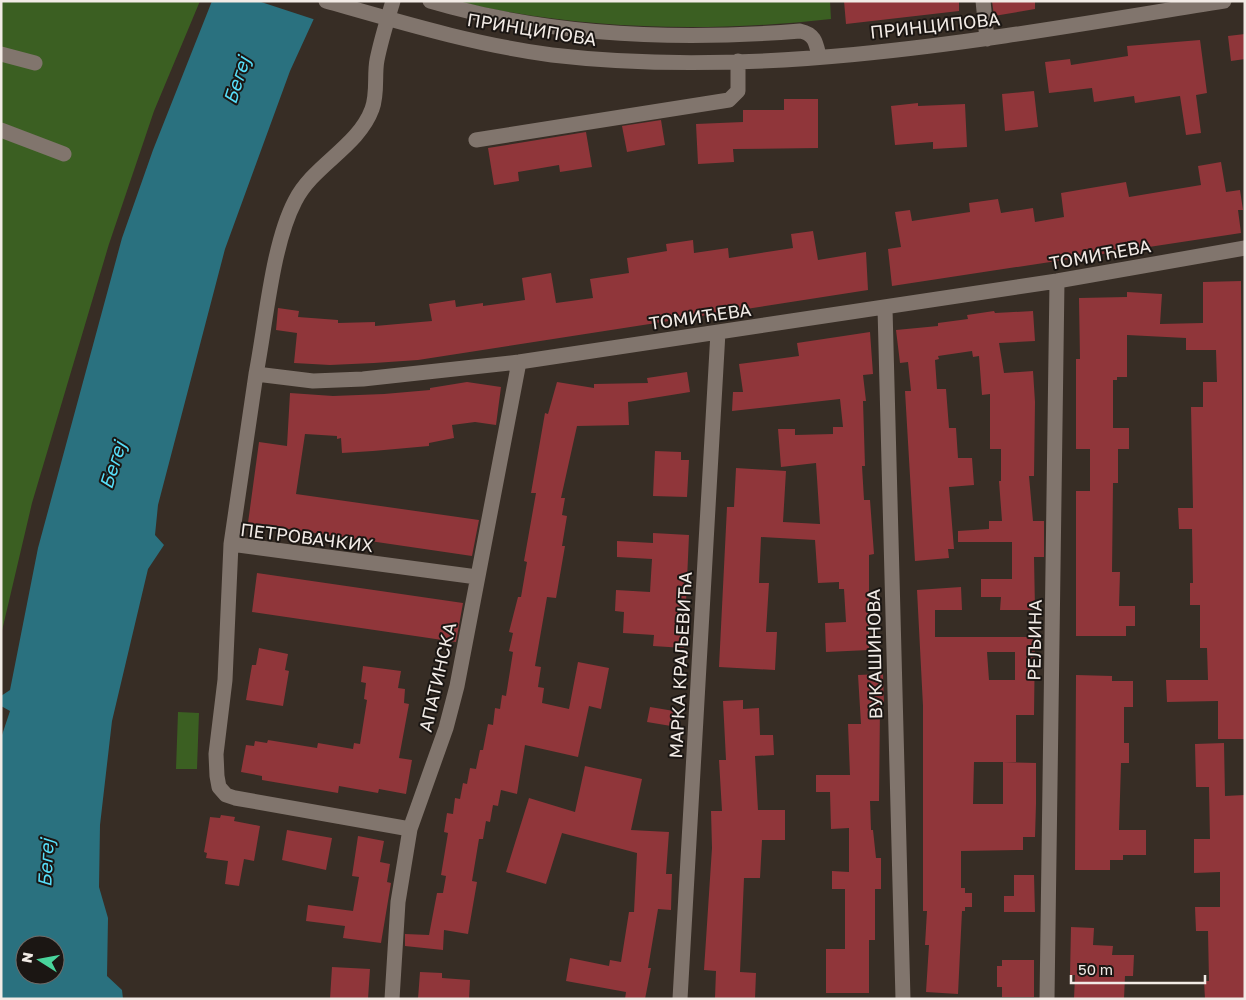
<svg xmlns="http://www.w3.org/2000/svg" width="1246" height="1000" font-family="'Golos Text',sans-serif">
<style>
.green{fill:#3b5f22}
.water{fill:#2a717f;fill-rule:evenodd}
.pier{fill:#372d25}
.building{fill:#90363a;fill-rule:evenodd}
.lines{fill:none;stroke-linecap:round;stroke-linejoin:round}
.minor{stroke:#81756d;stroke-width:15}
.labels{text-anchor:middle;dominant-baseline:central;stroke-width:4;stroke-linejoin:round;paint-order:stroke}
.street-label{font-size:18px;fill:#f2ebe6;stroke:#1b1613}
.water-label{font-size:19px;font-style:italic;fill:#57def9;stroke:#1b1613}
</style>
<rect width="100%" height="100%" fill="#372d25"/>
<!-- green -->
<path class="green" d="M 1,1 L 200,1 L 154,111 L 109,244 L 32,503 L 1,635 Z
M 455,1 L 830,1 L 831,19 C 705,33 578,30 455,1 Z
M 178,712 L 199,713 L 197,769 L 176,769 Z"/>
<!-- water -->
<path class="water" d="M 212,1 L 322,1 L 290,71 L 225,249 L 158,505 L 155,535 L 164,545 L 148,569 L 112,721 L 100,825 L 99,887 L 108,918 L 107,976 L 122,990 L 123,999 L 1,999 L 1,738 L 10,711 L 1,706 L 1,696 L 10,690 L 38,548 L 122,238 L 153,150 ZM 25,945 L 55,945 L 55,975 L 25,975 Z"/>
<!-- pier -->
<path class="pier" d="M 258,1 L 325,1 L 316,20 Z"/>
<!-- building -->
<path class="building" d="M 844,1 L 959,1 L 959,11 L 846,24 Z
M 992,1 L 1035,1 L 1035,9 L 994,16 Z
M 1245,34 L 1245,59 L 1231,61 L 1228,36 Z
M 1200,40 L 1207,93 L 1196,95 L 1201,133 L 1186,135 L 1180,96 L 1135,103 L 1134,96 L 1094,102 L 1092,88 L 1049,93 L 1045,62 L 1070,59 L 1071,65 L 1128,56 L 1127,46 Z
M 1034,91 L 1038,127 L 1005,131 L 1002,94 Z
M 784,99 L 818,99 L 818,148 L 733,149 L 734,162 L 698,164 L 696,124 L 743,122 L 743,110 L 784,110 Z
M 918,103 L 918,106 L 965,104 L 967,147 L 933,149 L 933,142 L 895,145 L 891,106 Z
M 661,120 L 665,145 L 627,152 L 622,126 Z
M 586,132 L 592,167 L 560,172 L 559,165 L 518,172 L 519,181 L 494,185 L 488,148 Z
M 1221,162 L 1226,192 L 1240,190 L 1243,210 L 1238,210 L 1241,233 L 892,286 L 888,249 L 901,247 L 895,212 L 910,210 L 912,221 L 970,212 L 969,203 L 998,199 L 1001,213 L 1033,208 L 1035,222 L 1064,217 L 1061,193 L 1126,182 L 1129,197 L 1201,185 L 1198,166 Z
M 813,231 L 818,260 L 866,252 L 868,290 L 418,360 L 374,363 L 330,365 L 294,363 L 297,333 L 276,330 L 278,308 L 299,311 L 298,317 L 338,320 L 338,323 L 375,322 L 375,326 L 432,321 L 429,304 L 455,300 L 456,307 L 483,303 L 483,306 L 525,300 L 522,278 L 551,273 L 556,303 L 593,298 L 590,279 L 629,273 L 627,258 L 667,251 L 666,244 L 693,240 L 694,253 L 728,248 L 729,258 L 793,248 L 791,234 Z
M 1241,281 L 1245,739 L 1218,739 L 1218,701 L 1167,702 L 1166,680 L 1208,680 L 1207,648 L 1200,648 L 1200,605 L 1190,605 L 1190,583 L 1193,583 L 1192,529 L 1179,529 L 1178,508 L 1193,508 L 1191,407 L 1203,407 L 1203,382 L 1217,382 L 1216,350 L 1186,350 L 1186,338 L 1127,335 L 1127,377 L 1117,377 L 1117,380 L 1113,380 L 1113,428 L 1129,428 L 1129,449 L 1118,449 L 1118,483 L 1113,483 L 1112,572 L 1120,572 L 1119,606 L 1135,606 L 1135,626 L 1126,626 L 1126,636 L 1076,636 L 1076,491 L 1090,491 L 1090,449 L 1076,449 L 1076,359 L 1080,359 L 1079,298 L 1127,297 L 1127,292 L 1162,294 L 1160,324 L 1203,323 L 1203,282 Z
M 994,311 L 995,313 L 1033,311 L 1035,341 L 999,343 L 1004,373 L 1033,371 L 1035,402 L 1034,476 L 1029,476 L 1033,521 L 1044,521 L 1044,557 L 1034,557 L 1035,610 L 1000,610 L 1001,597 L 981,597 L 981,579 L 1012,579 L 1012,542 L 958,542 L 958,531 L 989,529 L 989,521 L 1002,521 L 999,481 L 1001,481 L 1001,449 L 990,449 L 990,394 L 982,395 L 979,356 L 973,357 L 972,351 L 938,356 L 939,359 L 935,360 L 937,389 L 946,389 L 949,428 L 956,428 L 958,458 L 972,458 L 974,485 L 949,487 L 954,549 L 948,549 L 949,558 L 915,561 L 905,391 L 911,391 L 908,362 L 900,363 L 896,330 L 938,326 L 938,323 L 968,319 L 967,315 Z
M 870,332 L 873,374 L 863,375 L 866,401 L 863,401 L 865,466 L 862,466 L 864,500 L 870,500 L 874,554 L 869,555 L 869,650 L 826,652 L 825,623 L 846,622 L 844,589 L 839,589 L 839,582 L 818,583 L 815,540 L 761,537 L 759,583 L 769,583 L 766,632 L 777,632 L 775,670 L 719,667 L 727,507 L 734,507 L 736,468 L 786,471 L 783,522 L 820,524 L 816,463 L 781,467 L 778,429 L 795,429 L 795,435 L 833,434 L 833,427 L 843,427 L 840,399 L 732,411 L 733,392 L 743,392 L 739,364 L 799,356 L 797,343 Z
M 687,372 L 690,392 L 628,402 L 629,425 L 577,426 L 561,498 L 565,498 L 562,515 L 567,516 L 562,546 L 565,546 L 556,598 L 547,597 L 535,666 L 541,667 L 538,687 L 544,688 L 542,703 L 569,709 L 578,662 L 609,668 L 601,709 L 589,706 L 578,757 L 525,745 L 517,794 L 501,790 L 498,806 L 493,805 L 490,822 L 486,821 L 483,839 L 479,839 L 472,881 L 477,882 L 468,934 L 444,930 L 443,950 L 405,946 L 405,934 L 429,935 L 437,893 L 443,893 L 446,876 L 441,875 L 448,833 L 444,832 L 447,813 L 453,814 L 455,798 L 460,799 L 463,783 L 467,784 L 470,768 L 476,769 L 480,750 L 483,750 L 488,724 L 493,725 L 495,708 L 500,709 L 502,695 L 506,696 L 513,652 L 509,651 L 513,633 L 509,632 L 518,597 L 521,597 L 527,562 L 524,561 L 536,493 L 531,493 L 545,413 L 548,414 L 557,382 L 594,388 L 594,384 L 648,383 L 647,378 Z
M 467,382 L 501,387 L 496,425 L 475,422 L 452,425 L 454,438 L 429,443 L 429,446 L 373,451 L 342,453 L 341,438 L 337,439 L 337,436 L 305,434 L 296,494 L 479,520 L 472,556 L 248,523 L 259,442 L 287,446 L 290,393 L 333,396 L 384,394 L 430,390 L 430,388 Z
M 655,451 L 681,452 L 681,460 L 689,460 L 687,497 L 653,496 Z
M 653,533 L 689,535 L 684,648 L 653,646 L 654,635 L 623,633 L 624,612 L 615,611 L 616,590 L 650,592 L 652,559 L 617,557 L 617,541 L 653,543 Z
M 257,573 L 463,603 L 456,642 L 252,612 Z
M 961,587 L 962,610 L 935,610 L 935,637 L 1035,637 L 1034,715 L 1016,715 L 1016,762 L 974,762 L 973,804 L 1003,804 L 1003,762 L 1036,763 L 1036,804 L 1035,837 L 1023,837 L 1023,850 L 961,851 L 961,888 L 965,888 L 965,893 L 972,893 L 972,907 L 965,907 L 965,911 L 962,911 L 958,994 L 926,992 L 929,945 L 925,945 L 927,911 L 923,911 L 923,706 L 917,590 ZM 987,652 L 1015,652 L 1015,680 L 989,680 Z
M 259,648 L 288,654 L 285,670 L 289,671 L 283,706 L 246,700 L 252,665 L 256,665 Z
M 363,666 L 401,671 L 398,688 L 405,689 L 404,703 L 409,704 L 399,758 L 412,760 L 406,794 L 379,789 L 378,793 L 339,786 L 338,793 L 262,780 L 262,776 L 241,772 L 246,745 L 254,746 L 255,741 L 267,743 L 268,740 L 317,748 L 318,743 L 353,749 L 354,743 L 360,744 L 367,700 L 364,699 L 366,683 L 361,682 Z
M 883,674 L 884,704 L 880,705 L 879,801 L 870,801 L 871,830 L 873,830 L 876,858 L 881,858 L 881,889 L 875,889 L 875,940 L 869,940 L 869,993 L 826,993 L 826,949 L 845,949 L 845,889 L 832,889 L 832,871 L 849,872 L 849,828 L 831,829 L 830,792 L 816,792 L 816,775 L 850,775 L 848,724 L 861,724 L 858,675 Z
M 1076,675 L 1112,676 L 1112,681 L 1133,681 L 1133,707 L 1124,707 L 1124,743 L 1129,743 L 1129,763 L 1121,763 L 1119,830 L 1146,830 L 1146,855 L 1123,855 L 1123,860 L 1110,860 L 1110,870 L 1075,870 Z
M 743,700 L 743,709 L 759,708 L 760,735 L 773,735 L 774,755 L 755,756 L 758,810 L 785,810 L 785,840 L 762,840 L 760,878 L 744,878 L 740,972 L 756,973 L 755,999 L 715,998 L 716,971 L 704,970 L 712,848 L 711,811 L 722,811 L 719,760 L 726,760 L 723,701 Z
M 650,707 L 674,711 L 671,726 L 647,722 Z
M 1224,743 L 1225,796 L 1245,795 L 1245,999 L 1205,999 L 1204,981 L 1209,981 L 1208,931 L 1196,931 L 1195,907 L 1220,907 L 1220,872 L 1194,873 L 1194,839 L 1210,839 L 1209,787 L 1196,787 L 1195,744 Z
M 585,766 L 642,779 L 631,830 L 669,832 L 666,874 L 672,874 L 671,910 L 658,909 L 648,968 L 651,968 L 645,999 L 625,999 L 626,992 L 566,981 L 570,958 L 609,966 L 610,960 L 621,962 L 629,912 L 634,912 L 637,853 L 562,833 L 546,884 L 506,872 L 529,798 L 575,812 Z
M 221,815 L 235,817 L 234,821 L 260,826 L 254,861 L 244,859 L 239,886 L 225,884 L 228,861 L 206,858 L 207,853 L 204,852 L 210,817 L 220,818 Z
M 287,830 L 332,838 L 326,870 L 282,860 Z
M 358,836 L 384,841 L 380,862 L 390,864 L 387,882 L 391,883 L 381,943 L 343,938 L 345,926 L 306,921 L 308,905 L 353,911 L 359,877 L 352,876 Z
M 1014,875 L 1034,875 L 1035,912 L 1004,912 L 1004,896 L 1014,896 Z
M 1071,927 L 1094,928 L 1093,945 L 1113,946 L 1112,955 L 1134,955 L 1133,976 L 1125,976 L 1124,999 L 1074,999 L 1075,975 L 1070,975 Z
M 1002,960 L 1034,960 L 1034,997 L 1002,997 L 1002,987 L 997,987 L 997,966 L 1002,966 Z
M 332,967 L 370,969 L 368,999 L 330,999 Z
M 420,972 L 442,973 L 442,978 L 470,980 L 469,999 L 418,999 Z"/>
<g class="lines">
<!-- minor -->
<path class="minor" d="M 326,1 C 400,22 476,45 552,55 C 774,81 1005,36 1224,1
M 430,1 C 549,36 677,41 800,31 C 815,34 816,43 819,56
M 983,1 L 987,39
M 1,54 L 35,63
M 1,130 L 64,154
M 476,140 L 729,100 L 738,91 L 738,61
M 885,308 L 903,999
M 256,374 C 266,323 272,245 295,201 C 313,165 358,147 372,109 C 378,93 374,75 377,60 C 381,40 387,21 393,1
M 231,544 L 477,577
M 410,829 L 235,798 L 226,795 L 219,787 L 217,776 L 216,754 L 225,680 L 231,544 L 256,374 L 313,381 L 363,379 L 519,362 L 1057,281 L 1245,248
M 392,999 L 398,902 L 410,829 L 446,728 L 457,686 L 519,362
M 680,999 L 718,332
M 1047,999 L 1057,281"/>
</g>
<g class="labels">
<!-- street labels -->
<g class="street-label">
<text transform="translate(935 25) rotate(-6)">ПРИНЦИПОВА</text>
<text transform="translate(532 29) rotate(9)">ПРИНЦИПОВА</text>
<text transform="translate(1100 254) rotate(-10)">ТОМИЋЕВА</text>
<text transform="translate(700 316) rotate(-8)">ТОМИЋЕВА</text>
<text transform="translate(307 537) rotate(7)">ПЕТРОВАЧКИХ</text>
<text transform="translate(1034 640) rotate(-89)">РЕЉИНА</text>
<text transform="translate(874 654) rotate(-91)">ВУКАШИНОВА</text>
<text transform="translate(680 665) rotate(-87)">МАРКА КРАЉЕВИЋА</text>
<text transform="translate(437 677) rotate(-77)">АПАТИНСКА</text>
</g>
<!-- water labels -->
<g class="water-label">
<text transform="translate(236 80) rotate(-72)">Бегеј</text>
<text transform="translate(112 465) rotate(-72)">Бегеј</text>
<text transform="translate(45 863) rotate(-87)">Бегеј</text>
</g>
</g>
<!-- border -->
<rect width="1246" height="1000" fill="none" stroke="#f2ebe6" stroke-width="5"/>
<!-- north arrow -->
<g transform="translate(40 960) rotate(281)"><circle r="24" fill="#1b1613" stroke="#716b67"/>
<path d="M0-4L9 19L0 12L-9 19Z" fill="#49d49c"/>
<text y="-8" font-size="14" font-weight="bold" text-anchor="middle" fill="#f2ebe6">N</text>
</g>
<!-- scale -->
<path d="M1071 975v8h134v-8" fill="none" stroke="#f2ebe6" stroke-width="2.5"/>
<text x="1078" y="975" font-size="15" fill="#f2ebe6" stroke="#1b1613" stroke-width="4" paint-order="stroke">50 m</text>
</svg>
